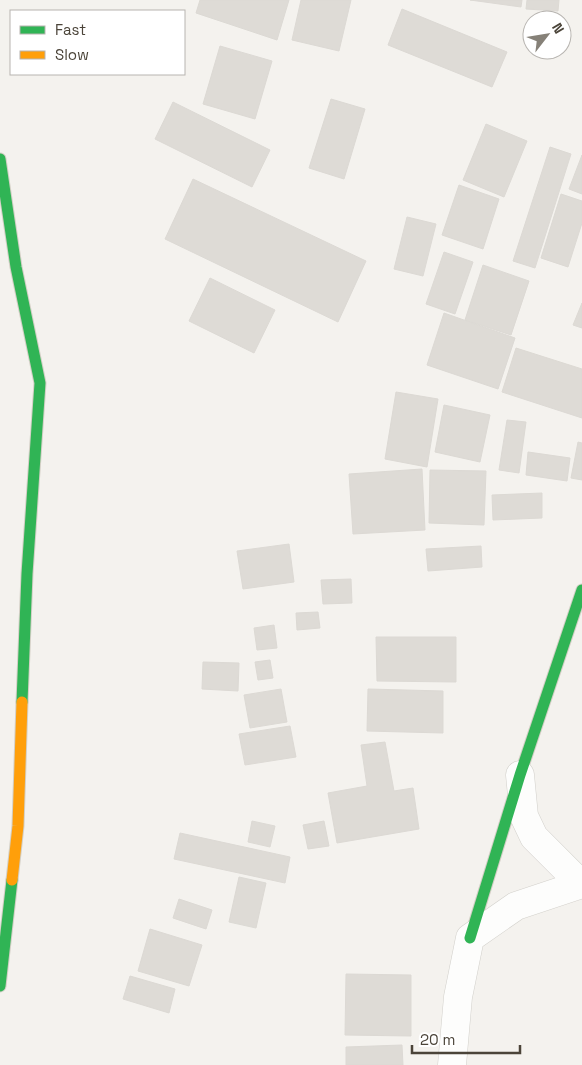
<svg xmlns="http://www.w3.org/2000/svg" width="582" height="1065" font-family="'Space Grotesk',sans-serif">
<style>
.building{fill:#dedbd6;stroke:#dcd9d4}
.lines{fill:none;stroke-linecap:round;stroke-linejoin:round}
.street-casing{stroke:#d2d0cb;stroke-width:29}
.fast-casing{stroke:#d3cfc5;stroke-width:13}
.slow-casing{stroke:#d3cfc5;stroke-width:13}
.street{stroke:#fdfdfc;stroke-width:28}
.fast{stroke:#30b455;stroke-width:11}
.slow{stroke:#ff9f0a;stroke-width:11}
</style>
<rect width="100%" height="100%" fill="#f4f2ee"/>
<!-- building -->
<path class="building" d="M 200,0 L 289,0 L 277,40 L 196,13 Z
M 301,0 L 351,0 L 339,51 L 292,40 Z
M 470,0 L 522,0 L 521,7 Z
M 527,0 L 559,0 L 558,11 L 526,9 Z
M 402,9 L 507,52 L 492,87 L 388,45 Z
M 220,46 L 272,61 L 255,119 L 203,104 Z
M 331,99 L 365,109 L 344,179 L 309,168 Z
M 173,102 L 270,150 L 252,187 L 155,139 Z
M 486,124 L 527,141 L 504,197 L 463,180 Z
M 550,147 L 571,154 L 535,268 L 513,261 Z
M 582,155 L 582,194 L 569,189 Z
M 193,179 L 366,261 L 338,322 L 165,239 Z
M 459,185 L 499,199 L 483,249 L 442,235 Z
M 561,194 L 582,201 L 582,223 L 568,267 L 541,258 Z
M 407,217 L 436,224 L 423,276 L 394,269 Z
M 444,252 L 473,262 L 455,314 L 426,304 Z
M 483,265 L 529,281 L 511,335 L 465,320 Z
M 210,278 L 275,310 L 254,353 L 189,321 Z
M 582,303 L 582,328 L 573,325 Z
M 444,313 L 515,338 L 498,389 L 427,365 Z
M 516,348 L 582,369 L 582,418 L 502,392 Z
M 396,392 L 438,399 L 427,467 L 385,459 Z
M 444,405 L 490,415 L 480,462 L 435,452 Z
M 507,420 L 526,422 L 519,473 L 499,470 Z
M 578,442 L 582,443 L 582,480 L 571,478 Z
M 528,452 L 570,458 L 567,481 L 526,475 Z
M 422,469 L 425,530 L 353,534 L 349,474 Z
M 430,470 L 486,471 L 484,525 L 429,523 Z
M 542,493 L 542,518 L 493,520 L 492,495 Z
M 289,544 L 294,582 L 243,589 L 237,551 Z
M 481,546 L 482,567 L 428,571 L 426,549 Z
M 351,579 L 352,603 L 323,604 L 321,580 Z
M 318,612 L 320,628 L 297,630 L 296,613 Z
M 274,625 L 277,648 L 257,650 L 254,628 Z
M 376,637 L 456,637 L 456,682 L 377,681 Z
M 270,660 L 273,678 L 258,680 L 255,662 Z
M 203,662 L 239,663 L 238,691 L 202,689 Z
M 281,689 L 287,722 L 250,728 L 244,695 Z
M 368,689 L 443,691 L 443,733 L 367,731 Z
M 290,726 L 296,757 L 245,765 L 239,734 Z
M 385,742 L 394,791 L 413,788 L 419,829 L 337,843 L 328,793 L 367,786 L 361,745 Z
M 252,821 L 275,826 L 270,847 L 248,842 Z
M 324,821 L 329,846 L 308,849 L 303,825 Z
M 180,833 L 290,857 L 285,883 L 174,859 Z
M 239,877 L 266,883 L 256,928 L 229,922 Z
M 179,899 L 212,910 L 206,929 L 173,918 Z
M 150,929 L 202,945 L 189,986 L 138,971 Z
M 346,974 L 411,975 L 411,1036 L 345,1035 Z
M 130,976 L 175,989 L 169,1013 L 123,999 Z
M 402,1045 L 403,1065 L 346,1065 L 346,1047 Z"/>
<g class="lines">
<!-- street casing -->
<g class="street-casing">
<path id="street" d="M 520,775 L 524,816 L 534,837 L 581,884
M 452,1065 L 458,997 L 470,938 L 516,906 L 582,884"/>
</g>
<!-- fast casing -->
<g class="fast-casing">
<path id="fast" d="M 0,159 L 16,267 L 40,383 L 27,574 L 22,702
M 470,938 L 520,775 L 582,590
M 0,986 L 12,880"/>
</g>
<!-- slow casing -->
<g class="slow-casing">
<path id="slow" d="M 12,880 L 18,826 L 22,702"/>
</g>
<!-- street -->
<use href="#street" class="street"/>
<!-- fast -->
<use href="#fast" class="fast"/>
<!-- slow -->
<use href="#slow" class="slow"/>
</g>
<!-- legend -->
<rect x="10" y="10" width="175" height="65" fill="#ffffff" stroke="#b7b4b0"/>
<rect x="20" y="26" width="25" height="8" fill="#30b455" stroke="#b7b4b0"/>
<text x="55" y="35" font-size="15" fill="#4b4439">Fast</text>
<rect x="20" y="51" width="25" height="8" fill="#ff9f0a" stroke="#b7b4b0"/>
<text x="55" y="60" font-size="15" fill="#4b4439">Slow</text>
<!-- north arrow -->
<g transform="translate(547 35) rotate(59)"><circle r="24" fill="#ffffff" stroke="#b7b4b0"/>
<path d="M0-4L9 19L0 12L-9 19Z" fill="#868178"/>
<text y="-8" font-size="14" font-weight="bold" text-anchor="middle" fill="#4b4439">N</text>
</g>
<!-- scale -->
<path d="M412 1045v8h108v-8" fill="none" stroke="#4b4439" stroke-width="2.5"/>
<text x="420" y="1045" font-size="15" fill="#4b4439" stroke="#ffffff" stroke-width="4" paint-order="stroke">20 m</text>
</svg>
